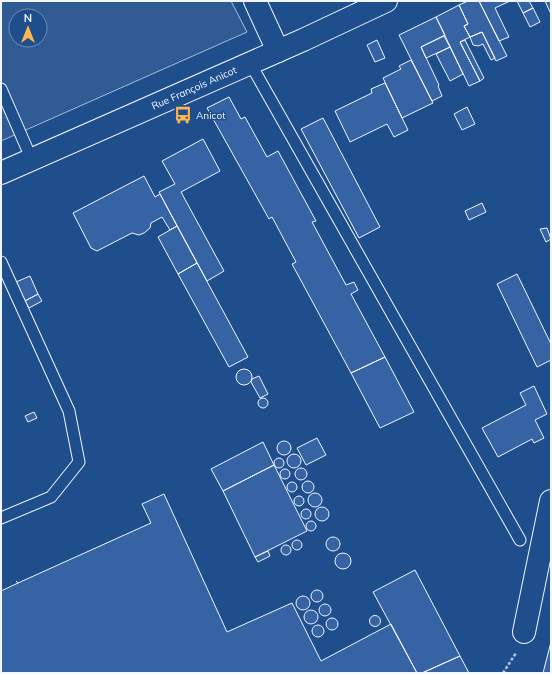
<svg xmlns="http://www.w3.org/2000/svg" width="552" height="674" font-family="Mulish,sans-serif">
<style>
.built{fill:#305b95;stroke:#a8bbd7;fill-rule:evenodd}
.building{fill:#3563a3;stroke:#f2f6ff}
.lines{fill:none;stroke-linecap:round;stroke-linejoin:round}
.lane-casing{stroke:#f2f6ff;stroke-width:13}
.street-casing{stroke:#f2f6ff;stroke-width:24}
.secondary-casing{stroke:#f2f6ff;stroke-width:24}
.path{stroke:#b3c4dc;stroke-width:2.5;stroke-dasharray:3 2;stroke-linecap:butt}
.lane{stroke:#1f4e8c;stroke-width:11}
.street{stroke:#1f4e8c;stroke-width:22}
.secondary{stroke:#1f4e8c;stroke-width:22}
.labels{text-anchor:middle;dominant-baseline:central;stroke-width:3;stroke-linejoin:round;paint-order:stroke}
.street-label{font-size:10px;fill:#f2f6ff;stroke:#1f4e8c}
.poi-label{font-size:10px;fill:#f2f6ff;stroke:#1f4e8c;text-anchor:start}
</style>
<rect width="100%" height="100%" fill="#1f4e8c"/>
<!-- built -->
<path class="built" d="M 1,1 L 231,1 L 247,32 L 1,141 ZM 16,16 L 40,16 L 40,40 L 16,40 Z"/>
<!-- building -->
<path class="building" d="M 468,1 L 479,1 L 507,56 L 496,61 L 482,32 L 470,37 L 464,26 L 468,24 L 459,5 Z
M 479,1 L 510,1 L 495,8 L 509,37 L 499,41 Z
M 517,1 L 529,1 L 533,8 L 523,13 Z
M 545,1 L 551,1 L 551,14 Z
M 459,5 L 468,24 L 464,26 L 470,37 L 460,42 L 480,81 L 469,86 L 436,17 Z
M 533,8 L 540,22 L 530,27 L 523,13 Z
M 436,17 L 445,35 L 421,47 L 439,85 L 438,86 L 442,96 L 432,101 L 399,35 Z
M 482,32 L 495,58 L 491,60 L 483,44 L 478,46 L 473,45 L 470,37 Z
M 444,36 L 450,47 L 426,58 L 421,47 Z
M 377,40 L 385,58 L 375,62 L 367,45 Z
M 465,40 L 484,78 L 480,81 L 460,42 Z
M 450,47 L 463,74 L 450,81 L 436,54 Z
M 411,60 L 433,103 L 402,118 L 383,78 L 401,69 L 399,66 Z
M 385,83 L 408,130 L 394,137 L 387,124 L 350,142 L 335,111 L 372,93 L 371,89 Z
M 229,97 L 241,119 L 245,117 L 267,157 L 278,151 L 316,221 L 312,222 L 346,285 L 354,282 L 358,290 L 351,294 L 385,357 L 351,373 L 292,264 L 296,262 L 272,217 L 269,219 L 207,108 Z
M 467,107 L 475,124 L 462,130 L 454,114 Z
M 323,118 L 380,227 L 359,238 L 301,129 Z
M 203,139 L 220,171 L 181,192 L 224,271 L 207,281 L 159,192 L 175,184 L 162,161 Z
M 144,176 L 155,197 L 160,194 L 177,226 L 170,230 L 162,217 L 151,223 L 150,228 L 144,233 L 139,235 L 132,233 L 97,251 L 91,248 L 73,213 Z
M 482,203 L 486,212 L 469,220 L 465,211 Z
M 177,226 L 197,263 L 178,274 L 158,237 Z
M 547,228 L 551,239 L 546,242 L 540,229 Z
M 197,263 L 248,357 L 229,367 L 178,274 Z
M 517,274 L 551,344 L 551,360 L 537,367 L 497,284 Z
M 30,276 L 38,294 L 25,301 L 16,282 Z
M 38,294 L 42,301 L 29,308 L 25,301 Z
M 385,357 L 414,412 L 380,428 L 351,373 Z
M236 377a8 8 0 1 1 16 0a8 8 0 1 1-16 0Z
M 259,376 L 268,394 L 260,398 L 251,382 L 252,379 Z
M 534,386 L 547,414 L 535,420 L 544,438 L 534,443 L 532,439 L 498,457 L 482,428 L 526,405 L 520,393 Z
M258 403a5 5 0 1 1 10 0a5 5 0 1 1-10 0Z
M 34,412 L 37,418 L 28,422 L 25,416 Z
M 317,438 L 326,455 L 306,465 L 297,448 Z
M277 448a7 7 0 1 1 14 0a7 7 0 1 1-14 0Z
M 263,442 L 274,465 L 223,491 L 211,469 Z
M287 461a7 7 0 1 1 14 0a7 7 0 1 1-14 0Z
M274 463a5 5 0 1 1 10 0a5 5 0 1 1-10 0Z
M 274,465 L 307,531 L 255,557 L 223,491 Z
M295 474a6 6 0 1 1 12 0a6 6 0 1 1-12 0Z
M280 474a5 5 0 1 1 10 0a5 5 0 1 1-10 0Z
M302 487a6 6 0 1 1 12 0a6 6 0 1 1-12 0Z
M287 487a5 5 0 1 1 10 0a5 5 0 1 1-10 0Z
M308 500a7 7 0 1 1 14 0a7 7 0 1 1-14 0Z
M 164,494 L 227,632 L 292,603 L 321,661 L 391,624 L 417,673 L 1,673 L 1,591 L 18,583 L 16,581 L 18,583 L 151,523 L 142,504 Z
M294 501a5 5 0 1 1 10 0a5 5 0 1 1-10 0Z
M315 514a7 7 0 1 1 14 0a7 7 0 1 1-14 0Z
M301 514a5 5 0 1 1 10 0a5 5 0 1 1-10 0Z
M306 526a5 5 0 1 1 10 0a5 5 0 1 1-10 0Z
M326 544a7 7 0 1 1 14 0a7 7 0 1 1-14 0Z
M292 545a5 5 0 1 1 10 0a5 5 0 1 1-10 0Z
M281 550a5 5 0 1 1 10 0a5 5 0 1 1-10 0Z
M 268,551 L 270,556 L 258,562 L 255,557 Z
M335 561a8 8 0 1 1 16 0a8 8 0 1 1-16 0Z
M 415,570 L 460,656 L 422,673 L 417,673 L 373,592 Z
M311 596a6 6 0 1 1 12 0a6 6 0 1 1-12 0Z
M296 603a7 7 0 1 1 14 0a7 7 0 1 1-14 0Z
M319 610a6 6 0 1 1 12 0a6 6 0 1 1-12 0Z
M304 617a7 7 0 1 1 14 0a7 7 0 1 1-14 0Z
M369.5 621a5.5 5.5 0 1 1 11 0a5.5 5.5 0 1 1-11 0Z
M326 624a6 6 0 1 1 12 0a6 6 0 1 1-12 0Z
M312 631a6 6 0 1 1 12 0a6 6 0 1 1-12 0Z
M 551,642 L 551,673 L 543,673 Z
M 460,656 L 469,673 L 422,673 Z"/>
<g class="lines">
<!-- lane casing -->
<g class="lane-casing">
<path id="lane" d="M 250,63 L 520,540
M 1,89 L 32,160
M 1,262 L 69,411 L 79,462 L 51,497 L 1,518"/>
</g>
<!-- street casing -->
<g class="street-casing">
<path id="street" d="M 255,1 L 278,51
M 524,632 L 551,501"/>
</g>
<!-- secondary casing -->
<g class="secondary-casing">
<path id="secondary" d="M 1,173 L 303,40 L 386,1"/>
</g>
<!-- path -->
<path class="path" d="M 503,673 L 516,653"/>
<!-- lane -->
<use href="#lane" class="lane"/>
<!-- street -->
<use href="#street" class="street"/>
<!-- secondary -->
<use href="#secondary" class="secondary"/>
</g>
<!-- icons -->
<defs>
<g id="bus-bare" transform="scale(1.38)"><path d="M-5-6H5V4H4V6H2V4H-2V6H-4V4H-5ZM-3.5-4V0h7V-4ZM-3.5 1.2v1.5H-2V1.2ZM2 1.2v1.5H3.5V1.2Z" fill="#ffb74d" stroke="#1f4e8c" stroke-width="2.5" paint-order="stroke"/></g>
</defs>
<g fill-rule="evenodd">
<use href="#bus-bare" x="183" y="115"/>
</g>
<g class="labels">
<!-- street labels -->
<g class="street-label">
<text transform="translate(194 88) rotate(-24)">Rue François Anicot</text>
</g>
<!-- poi labels -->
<g class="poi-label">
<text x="196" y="115">Anicot</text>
</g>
</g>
<!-- border -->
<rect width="552" height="674" fill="none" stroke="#f2f6ff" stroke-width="4"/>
<!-- north arrow -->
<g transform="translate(28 28)"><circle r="19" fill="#1f4e8c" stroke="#7391ba"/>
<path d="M0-3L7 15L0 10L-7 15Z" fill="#ffb74d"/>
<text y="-6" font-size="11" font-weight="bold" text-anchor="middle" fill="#f2f6ff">N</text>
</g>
</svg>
